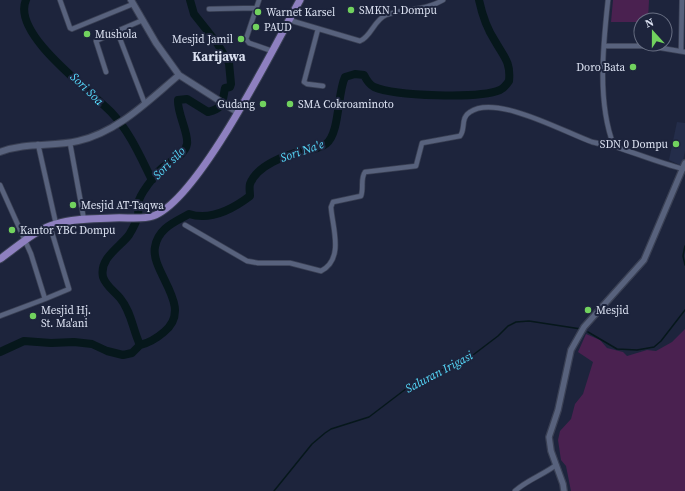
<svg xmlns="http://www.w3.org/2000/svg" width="685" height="491" font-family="'Source Serif 4',serif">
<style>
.built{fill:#242d4a}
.grass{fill:#4a2150}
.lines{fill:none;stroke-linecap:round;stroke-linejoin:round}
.stream{stroke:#06171b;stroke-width:1.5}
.river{stroke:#06171b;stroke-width:8}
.minor-casing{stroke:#3a4054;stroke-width:6}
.tertiary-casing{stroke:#3a4054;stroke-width:8}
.secondary-casing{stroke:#3a4054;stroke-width:8}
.trunk-casing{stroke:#3a4054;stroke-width:9}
.minor{stroke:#58627d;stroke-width:4.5}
.tertiary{stroke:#58627d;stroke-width:5.5}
.secondary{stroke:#58627d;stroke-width:6}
.trunk{stroke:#8e80c0;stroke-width:7}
.poi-dot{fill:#71d25e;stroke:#1d243c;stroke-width:1.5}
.labels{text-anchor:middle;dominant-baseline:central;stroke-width:4;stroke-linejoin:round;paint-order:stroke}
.poi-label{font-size:11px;fill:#dbe1f1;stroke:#1d243c;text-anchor:start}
.water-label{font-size:12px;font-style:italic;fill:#57dbfd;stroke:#1d243c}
.quarter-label{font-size:13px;font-weight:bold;fill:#dbe1f1;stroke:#1d243c}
</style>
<rect width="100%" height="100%" fill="#1d243c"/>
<!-- built -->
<path class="built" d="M 677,122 L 685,123 L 685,151 L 682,166 L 669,160 Z"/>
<!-- grass -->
<path class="grass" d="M 613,0 L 649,0 L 648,20 L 641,20 L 641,22 L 611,22 Z
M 685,329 L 685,491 L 571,491 L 566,466 L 561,460 L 558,440 L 560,431 L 571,419 L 575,404 L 583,394 L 593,362 L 578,352 L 586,334 L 600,340 L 607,348 L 623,352 L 627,356 L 647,350 L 656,351 L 672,342 Z"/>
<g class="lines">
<!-- stream -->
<path class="stream" d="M 685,246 L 683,256 L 685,265
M 588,332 L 617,349 L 637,350 L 654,347 L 661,341 L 685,310
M 274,491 L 312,444 L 325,433 L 331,429 L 369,417 L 411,385 L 473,355 L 498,336 L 508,326 L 516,322 L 529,321 L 581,329"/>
<!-- river -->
<path class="river" d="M 26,0 C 11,34 90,90 111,112 C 130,132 140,156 152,180
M 140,345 C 149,343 157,338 164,332 C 195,307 150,272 155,247 C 158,228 175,222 189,214 C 211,221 233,209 250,196 C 250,193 249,187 250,184 C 257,165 286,155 303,151 C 310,150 321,148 326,144 C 340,133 337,94 345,77 L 355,74 L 364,75 C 366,79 370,85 374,87 C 395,96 479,99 500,90 C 504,88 507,84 509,81 C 511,62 504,57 495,41 C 487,29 482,14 479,0
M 0,352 L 24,341 L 51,343 L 74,342 L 92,344 L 107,351 L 123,355 L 132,353 L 140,345 C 133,330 131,311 120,298 C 114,291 106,286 103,277 C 99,258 120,247 129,235 C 132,230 137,221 138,215 C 139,211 137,205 139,200 C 142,191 151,181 157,173 C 165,162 185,157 187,144 C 189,134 177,113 178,100 L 187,99 L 208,112 C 224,108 222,103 225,88 L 230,87 L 231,84 L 229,63 L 217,43 L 194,14 L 190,0"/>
<!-- minor casing -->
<g class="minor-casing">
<path id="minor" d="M 60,0 L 70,28 L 72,29 L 133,4
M 259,0 L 246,39 L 249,43 L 272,51
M 608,0 C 603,46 597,103 614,146
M 209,9 L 255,8
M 143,20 L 117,31 L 145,104
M 289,20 L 360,41 C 371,37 374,20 386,15 C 405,8 425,11 443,0
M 318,29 L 304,82 L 307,84 L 323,86
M 604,46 L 649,46 L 685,52
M 681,51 L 682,0
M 106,72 L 96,41 L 117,31
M 70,143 L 84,220
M 38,144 L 56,224
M 0,185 L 31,254 L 45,299 L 0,316
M 185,225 L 247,261 L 258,263 L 290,263 L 321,271 C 345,259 332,226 331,207 L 333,202 L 361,196 C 364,188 360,179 365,172 L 416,166 L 422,143 L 460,136 C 466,129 460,118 470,112 C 496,94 564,132 592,142 C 600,144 608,145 616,147 C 638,154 660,163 683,169
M 45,299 L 69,289 L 50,226
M 515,491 C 527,480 543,475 556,465"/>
</g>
<!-- tertiary casing -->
<g class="tertiary-casing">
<path id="tertiary" d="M 564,491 L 563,484 L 551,451 L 549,437 L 558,410 L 571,350 L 584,327 L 644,260 L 685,163"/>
</g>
<!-- secondary casing -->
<g class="secondary-casing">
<path id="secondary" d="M 131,0 L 156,43 L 179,75 L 237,112
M 0,152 C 26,142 52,147 78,141 C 118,132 149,100 179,75"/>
</g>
<!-- trunk casing -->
<g class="trunk-casing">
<path id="trunk" d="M 0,259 C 17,247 36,229 56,224 C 74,218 95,219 113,218 C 126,217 141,220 153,216 C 199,200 274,46 300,0"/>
</g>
<!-- minor -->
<use href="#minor" class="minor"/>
<!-- tertiary -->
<use href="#tertiary" class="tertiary"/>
<!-- secondary -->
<use href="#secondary" class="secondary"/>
<!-- trunk -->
<use href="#trunk" class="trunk"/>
</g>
<!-- markers -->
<g class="poi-dot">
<circle cx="351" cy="10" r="4"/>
<circle cx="258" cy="12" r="4"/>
<circle cx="256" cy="27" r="4"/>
<circle cx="87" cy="34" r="4"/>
<circle cx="241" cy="39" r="4"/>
<circle cx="633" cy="67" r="4"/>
<circle cx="263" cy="104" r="4"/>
<circle cx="290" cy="104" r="4"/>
<circle cx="676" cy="144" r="4"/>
<circle cx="73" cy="205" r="4"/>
<circle cx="12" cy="230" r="4"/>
<circle cx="588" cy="310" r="4"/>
<circle cx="33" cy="316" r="4"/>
</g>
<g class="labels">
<!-- poi labels -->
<g class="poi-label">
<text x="359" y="10">SMKN 1 Dompu</text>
<text x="266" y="12">Warnet Karsel</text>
<text x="264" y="27">PAUD</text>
<text x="95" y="34">Mushola</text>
<text x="233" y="39" text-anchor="end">Mesjid Jamil</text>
<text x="625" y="67" text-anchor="end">Doro Bata</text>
<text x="255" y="104" text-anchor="end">Gudang</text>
<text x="298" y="104">SMA Cokroaminoto</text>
<text x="668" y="144" text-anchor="end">SDN 0 Dompu</text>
<text x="81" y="205">Mesjid AT-Taqwa</text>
<text x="20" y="230">Kantor YBC Dompu</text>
<text x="41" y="310">Mesjid Hj.<tspan x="41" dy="13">St. Ma'ani</tspan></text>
<text x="596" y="310">Mesjid</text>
</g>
<!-- water labels -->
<g class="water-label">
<text transform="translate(87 89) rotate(44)">Sori Soa</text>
<text transform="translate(302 151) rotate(-19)">Sori Na'e</text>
<text transform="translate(169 163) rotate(-45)">Sori silo</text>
<text transform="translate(439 372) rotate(-28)">Saluran Irigasi</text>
</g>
<!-- quarter labels -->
<g class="quarter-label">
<text x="219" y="56">Karijawa</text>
</g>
</g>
<!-- north arrow -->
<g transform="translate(653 32) rotate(339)"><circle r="19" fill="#1d243c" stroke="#697084"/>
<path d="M0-3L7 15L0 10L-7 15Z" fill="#71d25e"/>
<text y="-6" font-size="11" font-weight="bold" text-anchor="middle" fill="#dbe1f1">N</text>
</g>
</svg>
